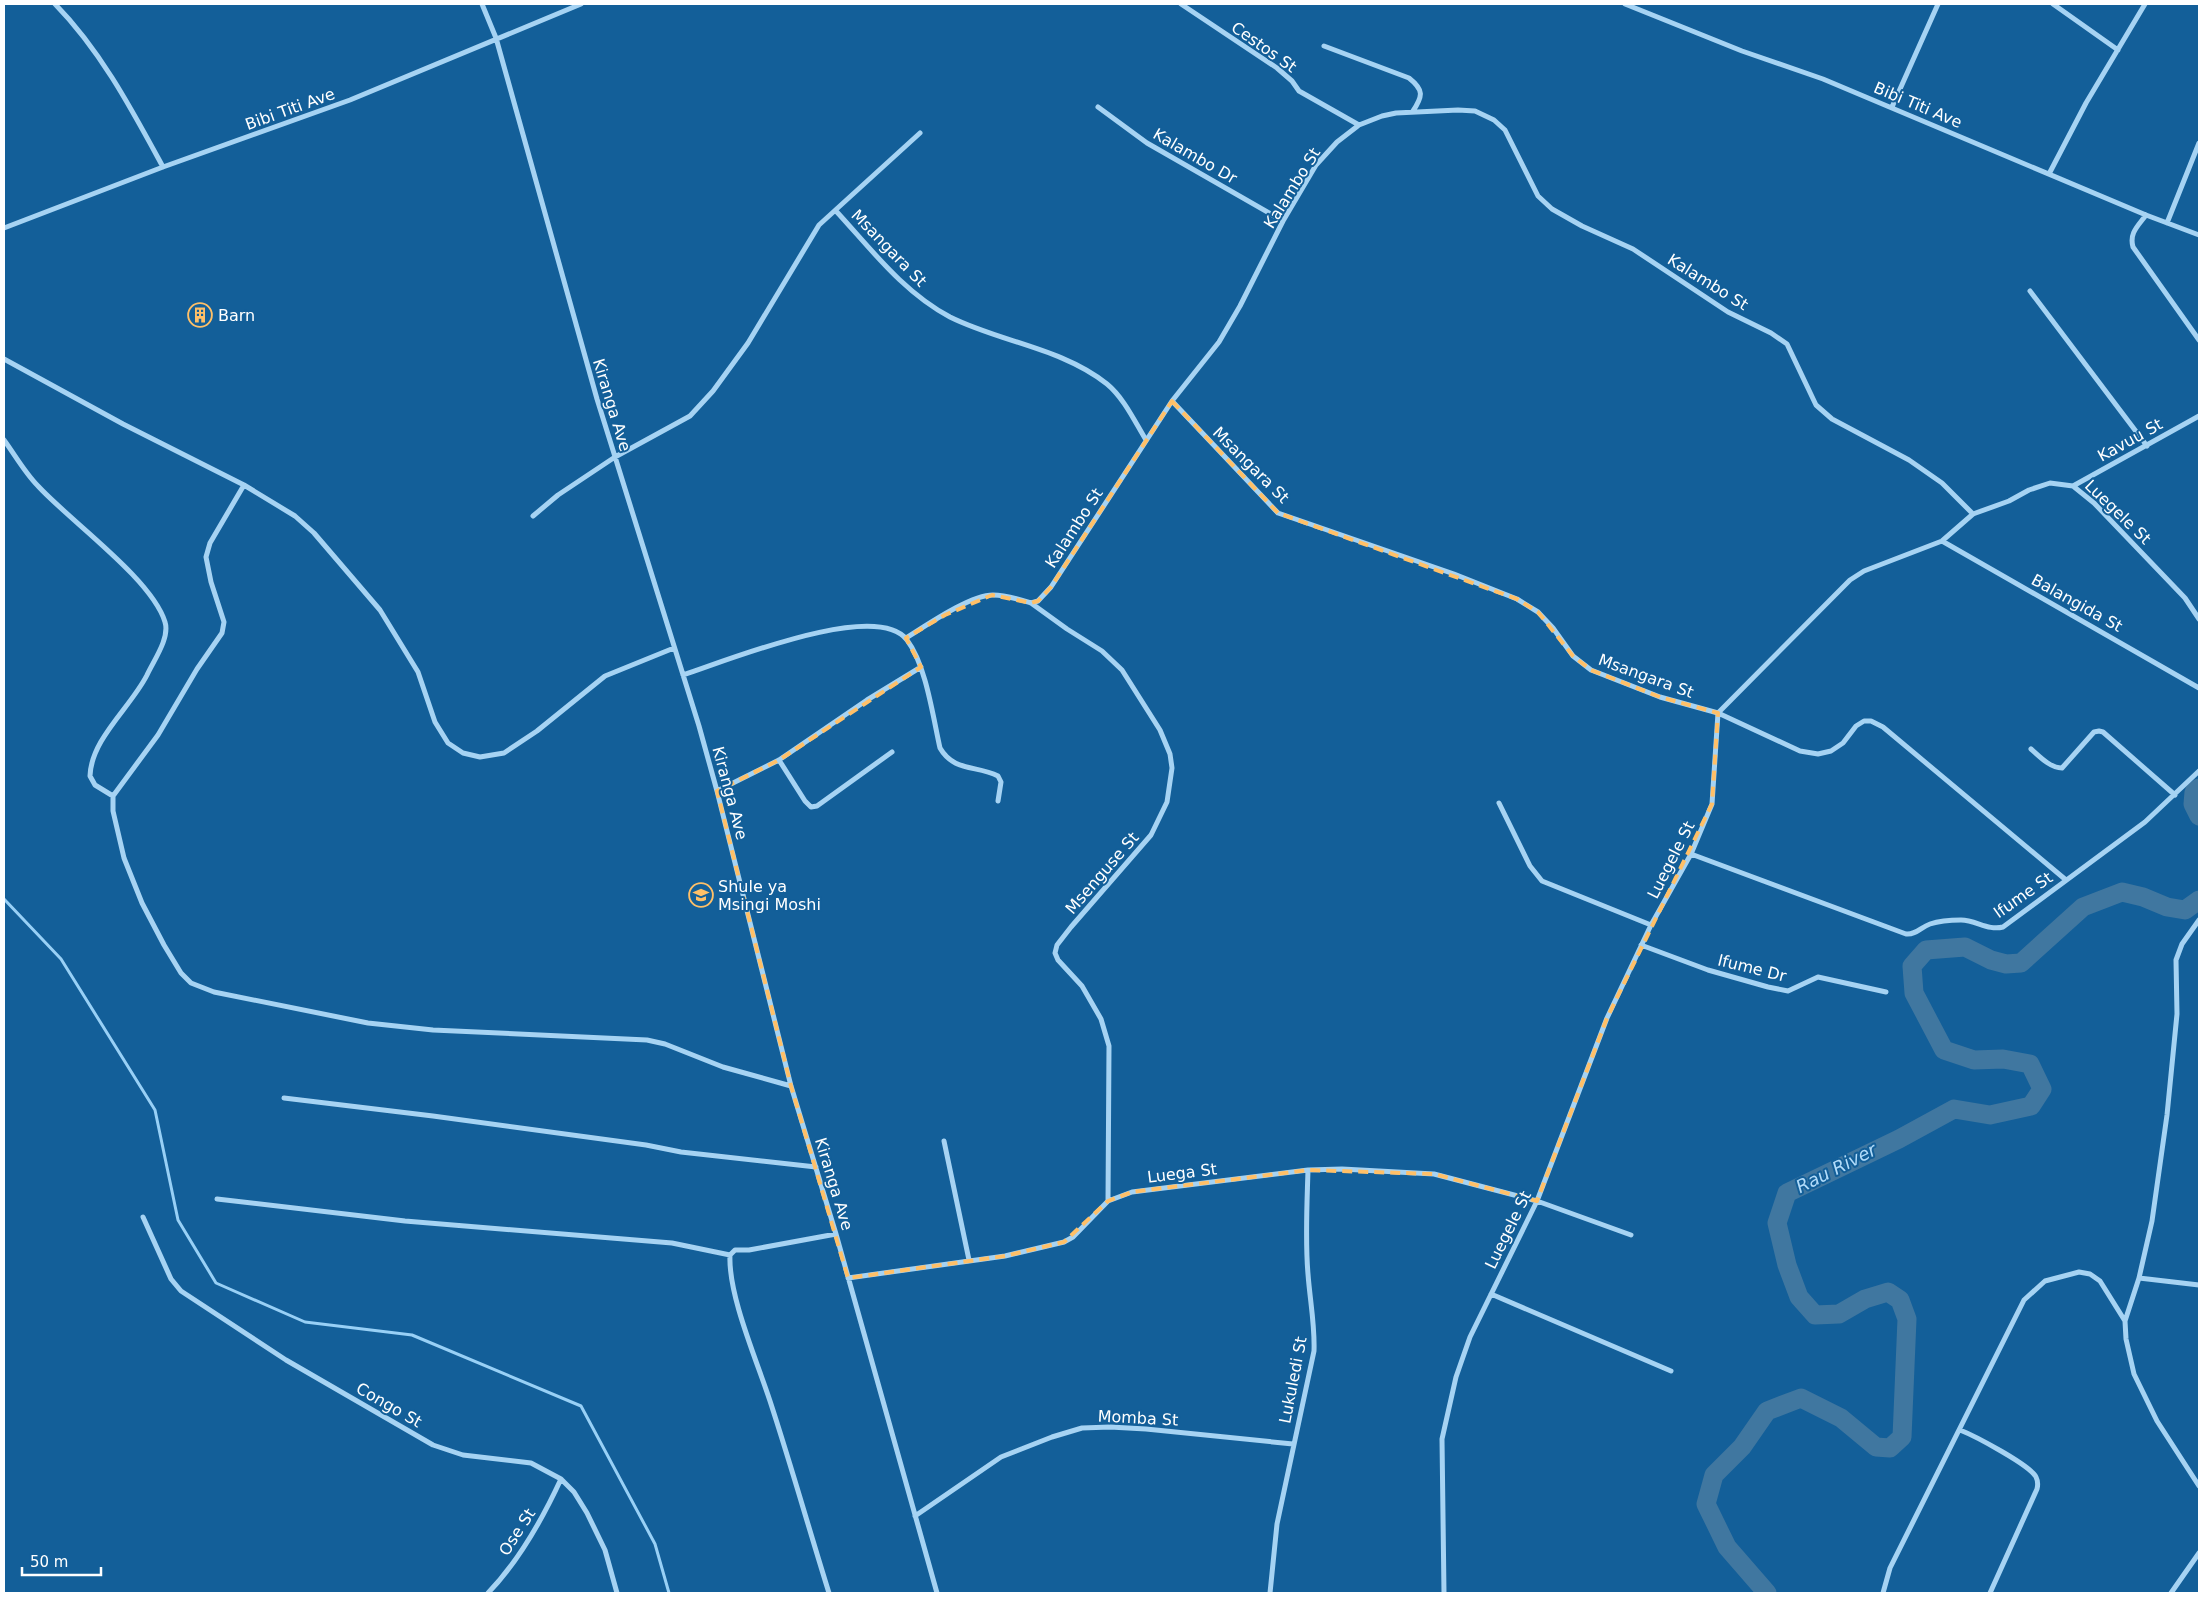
<svg xmlns="http://www.w3.org/2000/svg" width="2203" height="1597" font-family="'DejaVu Sans',sans-serif">
<style>
.lines{fill:none;stroke-linecap:round;stroke-linejoin:round}
.stream{stroke:#98d0f6;stroke-width:3}
.river{stroke:#4077a0;stroke-width:19}
.minor{stroke:#a6d3f3;stroke-width:5}
.marked{fill:none;stroke:#ffc068;stroke-width:4;stroke-dasharray:10 6;stroke-linejoin:round}
.labels{text-anchor:middle;dominant-baseline:central;stroke-width:4;stroke-linejoin:round;paint-order:stroke}
.street-label{font-size:16px;fill:#fff;stroke:#135f99}
.poi-label{font-size:16px;fill:#fff;stroke:#135f99;text-anchor:start}
.water-label{font-size:18px;font-style:italic;fill:#b2dcfa;stroke:#135f99}
</style>
<rect width="100%" height="100%" fill="#135f99"/>
<g class="lines">
<!-- stream -->
<path class="stream" d="M 4,899 L 61,959 L 155,1110 L 178,1220 L 216,1283 L 305,1322 L 412,1335 L 581,1406 L 655,1544 L 669,1593"/>
<!-- river -->
<path class="river" d="M 2199,788 L 2194,792 L 2193,804 L 2199,816
M 1767,1593 L 1727,1547 L 1706,1504 L 1714,1475 L 1742,1447 L 1767,1411 L 1801,1398 L 1841,1418 L 1876,1447 L 1890,1448 L 1902,1437 L 1907,1319 L 1900,1300 L 1888,1292 L 1865,1299 L 1839,1314 L 1815,1315 L 1799,1297 L 1787,1265 L 1777,1223 L 1787,1193 L 1899,1139 L 1954,1109 L 1990,1115 L 2031,1106 L 2042,1089 L 2030,1064 L 2003,1059 L 1974,1060 L 1944,1050 L 1914,993 L 1912,966 L 1926,950 L 1965,947 L 1991,960 L 2006,964 L 2021,963 L 2083,907 L 2122,892 L 2143,897 L 2167,907 L 2185,910 L 2199,900"/>
<!-- minor -->
<path class="minor" d="M 55,4 C 101,51 132,110 163,167
M 482,4 L 496,38 L 597,399 L 699,726 L 717,791 L 791,1086 L 836,1234 L 937,1593
M 1181,4 L 1277,68 L 1292,81 L 1299,91 L 1359,125
M 1625,4 L 1742,51 L 1823,79 L 2146,215 L 2199,235
M 2053,4 L 2118,50
M 1324,46 L 1409,78 C 1424,90 1423,96 1413,111
M 1098,107 L 1147,143 L 1283,221
M 1892,107 L 1938,4
M 2049,174 L 2086,103 L 2145,4
M 836,211 C 871,249 903,292 950,317 C 1000,342 1062,348 1107,384 C 1124,398 1135,422 1146,440
M 2146,215 C 2138,226 2129,233 2133,247 L 2199,340
M 2167,223 L 2199,143
M 4,228 L 163,167 L 350,100 L 581,4
M 2030,291 L 2147,446
M 4,359 L 123,424 L 244,485 L 295,516 L 314,533 L 380,610 L 418,672 L 435,722 L 448,743 L 463,753 L 480,757 L 504,753 L 537,731 L 605,676 L 674,648
M 1172,401 L 1278,513 L 1454,574 L 1517,599 L 1538,612 L 1553,628 L 1573,656 L 1591,670 L 1660,697 L 1718,713 L 1800,751 L 1818,754 L 1831,751 L 1843,743 L 1856,726 L 1864,721 L 1871,721 L 1883,727 L 2066,880
M 4,440 C 15,455 25,473 38,486 C 70,521 152,579 165,622 C 170,638 154,660 147,675 C 131,707 91,739 90,776 L 95,785 L 113,796
M 244,485 L 210,543 L 206,557 L 211,582 L 224,622 L 222,633 L 197,669 L 158,735 L 113,796 L 113,811 L 124,858 L 142,903 L 164,945 L 181,973 L 191,983 L 214,992 L 368,1023 L 433,1030 L 647,1040 L 665,1044 L 723,1067 L 791,1086
M 2073,486 L 2199,416
M 533,516 L 558,495 L 615,457 L 690,416 L 713,391 L 748,343 L 819,225 L 920,133
M 1942,541 L 2199,688
M 1031,603 L 1067,629 L 1102,651 L 1122,670 L 1160,730 L 1170,754 L 1172,768 L 1167,802 L 1151,835 L 1071,927 L 1057,945 L 1055,953 L 1058,960 L 1082,986 L 1101,1019 L 1109,1046 L 1108,1201
M 906,638 C 927,625 970,595 993,595 C 1006,595 1018,599 1031,603 L 1038,601 L 1051,587 L 1172,401 L 1219,342 L 1240,306 L 1283,221 L 1316,165 L 1337,142 L 1359,125 L 1382,116 L 1396,113 L 1458,110 L 1475,111 L 1494,120 L 1505,130 L 1538,196 L 1552,209 L 1582,226 L 1633,249 L 1728,312 L 1771,333 L 1787,344 L 1816,405 L 1832,419 L 1909,460 L 1942,483 L 1973,514
M 683,675 C 724,662 876,599 907,640 C 926,665 933,717 940,748 C 954,772 976,765 998,776 L 1001,782 L 998,801
M 2031,749 C 2039,756 2050,768 2062,768 L 2094,732 L 2099,731 L 2103,732 L 2175,795
M 779,760 L 805,801 L 811,807 L 817,806 L 892,752
M 717,791 L 779,760 L 867,700 L 921,667
M 1499,803 L 1530,866 L 1542,881 L 1651,925
M 1691,854 L 1906,934 C 1916,935 1921,927 1930,924 C 1939,921 1951,920 1961,920 C 1976,920 1988,931 2003,927 L 2145,822 L 2199,771
M 2199,920 L 2182,944 L 2176,960 L 2177,1014 L 2167,1115 L 2152,1221 L 2139,1278 L 2125,1321 L 2126,1339 L 2134,1374 L 2157,1421 L 2199,1486
M 1641,945 L 1708,970 L 1768,987 L 1788,991 L 1818,977 L 1886,992
M 284,1098 L 433,1116 L 646,1145 L 681,1152 L 816,1167
M 944,1141 L 969,1260
M 217,1199 L 405,1221 L 672,1243 L 730,1255
M 143,1217 L 171,1279 L 181,1291 L 286,1360 L 433,1445 L 463,1455 L 531,1463 L 561,1479 L 574,1492 L 587,1513 L 605,1550 L 617,1593
M 848,1278 L 1005,1256 L 1064,1242 L 1073,1237 L 1108,1201 L 1132,1192 L 1308,1170 L 1342,1169 L 1434,1174 L 1537,1201 L 1631,1235
M 2139,1278 L 2199,1285
M 1491,1294 L 1671,1371
M 1960,1430 C 1975,1436 2030,1465 2036,1477 C 2038,1481 2038,1485 2037,1489 L 1990,1593
M 915,1516 L 1001,1457 L 1052,1437 L 1082,1428 L 1110,1427 L 1146,1429 L 1293,1444
M 488,1593 C 519,1561 542,1520 561,1479
M 829,1593 C 809,1529 791,1465 770,1401 C 757,1361 728,1295 730,1255 L 735,1250 L 749,1250 L 836,1234
M 1270,1593 L 1277,1524 L 1314,1351 C 1315,1325 1310,1301 1308,1274 C 1305,1240 1307,1205 1308,1170
M 1444,1593 L 1442,1439 L 1456,1377 L 1470,1337 L 1537,1201 L 1607,1018 L 1651,925 L 1691,854 L 1712,804 L 1718,713 L 1850,580 L 1864,571 L 1942,541 L 1973,514 L 2009,501 L 2029,490 L 2050,483 L 2073,486 L 2094,503 L 2185,598 L 2199,619
M 1883,1593 L 1890,1568 L 2024,1300 L 2045,1281 L 2079,1272 L 2090,1274 L 2100,1281 L 2125,1321
M 2171,1593 L 2199,1553"/>
</g>
<!-- marked area -->
<path class="marked" d="M 1172,401 L 1278,513 L 1517,599 L 1538,612 L 1573,656 L 1591,670 L 1660,697 L 1718,713 L 1712,804 L 1607,1018 L 1537,1201 L 1434,1174 L 1308,1170 L 1132,1192 L 1108,1201 L 1064,1242 L 1005,1256 L 848,1278 L 791,1086 L 717,791 L 779,760 L 921,667 L 906,638 L 945,615 L 992,595 L 1031,603 L 1038,601 L 1051,587 Z"/>
<!-- icons -->
<defs>
<g id="building-ring" transform="scale(1.25)"><circle r="9.5" fill="#135f99" stroke="#ffc068" stroke-width="1.5"/><path d="M-4-6H4V6H1V3H-1V6H-4ZM-2.5-4.3h1.7v1.8h-1.7ZM.8-4.3h1.7v1.8H.8ZM-2.5-1h1.7V.8h-1.7ZM.8-1h1.7V.8H.8Z" fill="#ffc068"/></g>
<g id="school-ring" transform="scale(1.25)"><circle r="9.5" fill="#135f99" stroke="#ffc068" stroke-width="1.5"/><path d="M0-5L7-2L0 1L-7-2ZM-4 1L0 2.5L4 1V4Q0 6-4 4Z" fill="#ffc068"/></g>
</defs>
<g fill-rule="evenodd">
<use href="#building-ring" x="200" y="315"/>
<use href="#school-ring" x="701" y="895"/>
</g>
<g class="labels">
<!-- street labels -->
<g class="street-label">
<text transform="translate(1264 47) rotate(35)">Cestos St</text>
<text transform="translate(1918 105) rotate(23)">Bibi Titi Ave</text>
<text transform="translate(290 109) rotate(-20)">Bibi Titi Ave</text>
<text transform="translate(1195 156) rotate(30)">Kalambo Dr</text>
<text transform="translate(1292 188) rotate(-58)">Kalambo St</text>
<text transform="translate(889 248) rotate(46)">Msangara St</text>
<text transform="translate(1708 282) rotate(32)">Kalambo St</text>
<text transform="translate(612 405) rotate(73)">Kiranga Ave</text>
<text transform="translate(2130 440) rotate(-29)">Kavuu St</text>
<text transform="translate(1251 465) rotate(45)">Msangara St</text>
<text transform="translate(2118 512) rotate(44)">Luegele St</text>
<text transform="translate(1074 528) rotate(-57)">Kalambo St</text>
<text transform="translate(2077 603) rotate(29)">Balangida St</text>
<text transform="translate(1646 676) rotate(20)">Msangara St</text>
<text transform="translate(730 793) rotate(75)">Kiranga Ave</text>
<text transform="translate(1671 860) rotate(-63)">Luegele St</text>
<text transform="translate(1102 873) rotate(-49)">Msenguse St</text>
<text transform="translate(2023 895) rotate(-35)">Ifume St</text>
<text transform="translate(1752 968) rotate(14)">Ifume Dr</text>
<text transform="translate(1182 1173) rotate(-7)">Luega St</text>
<text transform="translate(834 1184) rotate(73)">Kiranga Ave</text>
<text transform="translate(1508 1230) rotate(-64)">Luegele St</text>
<text transform="translate(1293 1380) rotate(-79)">Lukuledi St</text>
<text transform="translate(389 1405) rotate(30)">Congo St</text>
<text transform="translate(1138 1418) rotate(3)">Momba St</text>
<text transform="translate(517 1532) rotate(-57)">Ose St</text>
</g>
<!-- poi labels -->
<g class="poi-label">
<text x="218" y="315">Barn</text>
<text x="718" y="886">Shule ya<tspan x="718" dy="18">Msingi Moshi</tspan></text>
</g>
<!-- water labels -->
<g class="water-label">
<text transform="translate(1836 1168) rotate(-27)">Rau River</text>
</g>
</g>
<!-- border -->
<rect width="2203" height="1597" fill="none" stroke="#ffffff" stroke-width="10"/>
<!-- scale -->
<path d="M22 1567v8h79v-8" fill="none" stroke="#ffffff" stroke-width="2.5"/>
<text x="30" y="1567" font-size="15" fill="#ffffff" stroke="#135f99" stroke-width="4" paint-order="stroke">50 m</text>
</svg>
